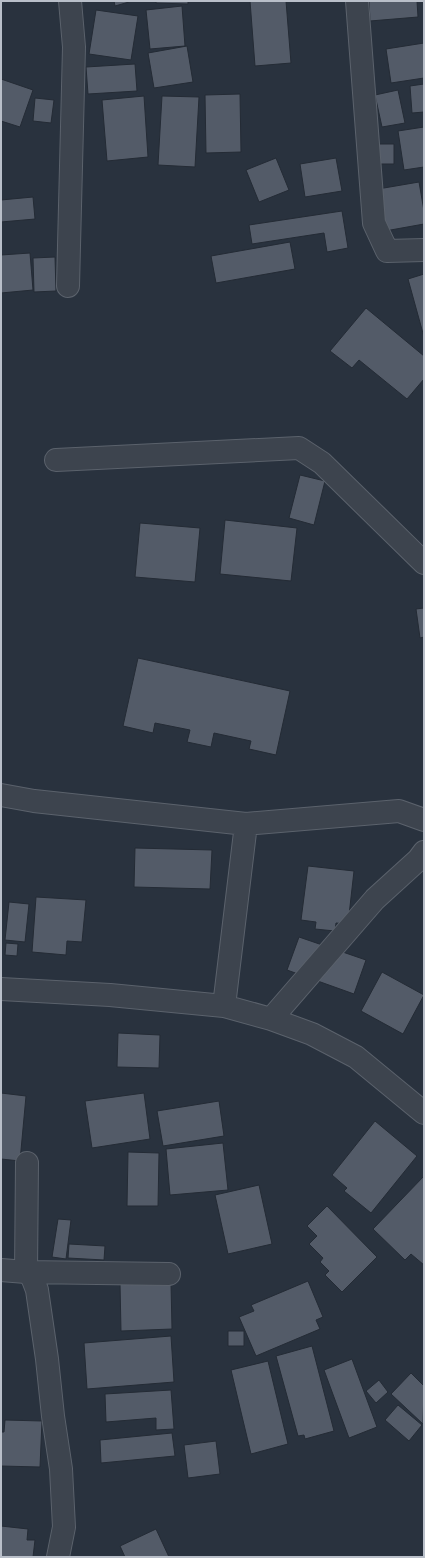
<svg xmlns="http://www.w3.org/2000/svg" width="425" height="1558" font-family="'IBM Plex Sans',sans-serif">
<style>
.building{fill:#535b68;stroke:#242b35}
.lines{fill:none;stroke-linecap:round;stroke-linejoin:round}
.minor-casing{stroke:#5b626c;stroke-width:24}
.minor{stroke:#3d444e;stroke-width:22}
</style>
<rect width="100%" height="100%" fill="#29323e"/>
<!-- building -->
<path class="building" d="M 114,1 L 129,1 L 129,2 L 115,6 Z
M 156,1 L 188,1 L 188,4 L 156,3 Z
M 250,1 L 286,1 L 291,63 L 255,66 Z
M 369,1 L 417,1 L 418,17 L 370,21 Z
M 182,6 L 185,46 L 150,49 L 146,10 Z
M 96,10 L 138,16 L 131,60 L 89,54 Z
M 424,43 L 424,78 L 391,83 L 386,49 Z
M 187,46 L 193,82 L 154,88 L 148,53 Z
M 135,64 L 137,91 L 88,94 L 86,67 Z
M 1,79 L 33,90 L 20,127 L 1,121 Z
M 424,84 L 424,112 L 412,113 L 410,86 Z
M 398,90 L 405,123 L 382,127 L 375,95 Z
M 240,94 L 241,152 L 206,153 L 205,95 Z
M 144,96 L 148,157 L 107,161 L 102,100 Z
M 162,96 L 199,97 L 195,167 L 158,165 Z
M 35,98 L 54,100 L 51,123 L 33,121 Z
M 424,127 L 424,167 L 404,170 L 398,131 Z
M 376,144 L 394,144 L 394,164 L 376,164 Z
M 276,158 L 289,190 L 259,202 L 246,170 Z
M 336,158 L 342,191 L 305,197 L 300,164 Z
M 419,182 L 424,211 L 424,224 L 385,231 L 378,189 Z
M 33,197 L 35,219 L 1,222 L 1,200 Z
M 342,211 L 348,248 L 327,252 L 324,233 L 252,244 L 249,225 Z
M 290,242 L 295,269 L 216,283 L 211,256 Z
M 30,253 L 33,290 L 1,293 L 1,255 Z
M 55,257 L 56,291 L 34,292 L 33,258 Z
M 424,274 L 424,337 L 408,279 Z
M 366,308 L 424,356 L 424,379 L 407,399 L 359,360 L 352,368 L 330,351 Z
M 300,475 L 325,481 L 314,525 L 289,518 Z
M 225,520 L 297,528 L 291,581 L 220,574 Z
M 140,523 L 200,528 L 195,582 L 135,577 Z
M 424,608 L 424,637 L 420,638 L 416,609 Z
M 138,658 L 290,691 L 276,755 L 249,749 L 251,741 L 214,733 L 211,747 L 187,742 L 190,730 L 155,723 L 153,733 L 123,726 Z
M 135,848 L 212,850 L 210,889 L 134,887 Z
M 308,866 L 354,871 L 348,924 L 336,923 L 335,931 L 315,929 L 316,922 L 301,920 Z
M 36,897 L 86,900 L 82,942 L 67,941 L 66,955 L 32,952 Z
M 9,902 L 29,904 L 25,942 L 5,940 Z
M 299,937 L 366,960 L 354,994 L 287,970 Z
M 6,943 L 18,944 L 17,956 L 5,955 Z
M 382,972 L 424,995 L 403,1034 L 361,1011 Z
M 118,1033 L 160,1035 L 159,1068 L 117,1067 Z
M 1,1093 L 26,1096 L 20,1161 L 1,1159 Z
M 144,1093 L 150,1139 L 92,1148 L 85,1101 Z
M 219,1101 L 224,1136 L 163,1146 L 157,1111 Z
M 375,1121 L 417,1156 L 371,1213 L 344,1191 L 347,1188 L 332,1175 Z
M 223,1143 L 228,1190 L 170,1195 L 166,1149 Z
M 128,1152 L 159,1153 L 158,1206 L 127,1206 Z
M 424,1176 L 424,1265 L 411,1254 L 405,1260 L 373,1229 Z
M 259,1185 L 272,1244 L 228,1254 L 215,1195 Z
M 327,1206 L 377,1257 L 342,1292 L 325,1275 L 329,1271 L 320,1262 L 323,1258 L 309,1244 L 317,1236 L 307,1226 Z
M 58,1219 L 71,1220 L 66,1259 L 52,1257 Z
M 69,1244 L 105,1246 L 104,1260 L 68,1258 Z
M 308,1281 L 323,1317 L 316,1320 L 320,1329 L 256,1356 L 239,1317 L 254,1311 L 251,1305 Z
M 171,1283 L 172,1329 L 121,1331 L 120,1284 Z
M 228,1331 L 244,1331 L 244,1346 L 228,1346 Z
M 171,1336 L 174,1382 L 87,1389 L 84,1343 Z
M 312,1346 L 334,1431 L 305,1439 L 304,1435 L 298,1436 L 276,1356 Z
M 352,1359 L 377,1427 L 349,1438 L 324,1370 Z
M 268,1361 L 288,1444 L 251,1454 L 231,1370 Z
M 411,1373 L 424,1386 L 423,1424 L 391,1394 Z
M 379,1380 L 388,1392 L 376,1403 L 366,1391 Z
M 171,1390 L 174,1429 L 156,1430 L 156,1418 L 106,1422 L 105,1394 Z
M 398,1405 L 422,1425 L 409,1441 L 385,1420 Z
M 5,1420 L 42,1421 L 40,1467 L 1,1466 L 1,1432 L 4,1432 Z
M 172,1433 L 175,1456 L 101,1463 L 100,1440 Z
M 216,1441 L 220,1474 L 188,1478 L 184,1445 Z
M 1,1526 L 28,1529 L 27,1540 L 35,1540 L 33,1557 L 1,1557 Z
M 156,1529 L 169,1557 L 125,1557 L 120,1546 Z"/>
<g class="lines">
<!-- minor casing -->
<g class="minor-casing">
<path id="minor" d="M 357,1 L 374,223 L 387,251 L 424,250
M 68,286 L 74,47 L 70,1
M 56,460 L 299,448 L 322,463 L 424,563
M 1,795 L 34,801 L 246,824 L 399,811 L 424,820
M 1,989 L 110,995 L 224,1006 L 271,1019 L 312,1034 L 356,1057 L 424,1113
M 224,1006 L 246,824
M 271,1019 L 375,899 L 418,860 L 424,852
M 27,1163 L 26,1272 L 169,1274
M 1,1270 L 26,1272 L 32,1277 L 37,1290 L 47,1359 L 53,1416 L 61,1469 L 64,1527 L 58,1557"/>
</g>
<!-- minor -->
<use href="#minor" class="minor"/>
</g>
<!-- border -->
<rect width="425" height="1558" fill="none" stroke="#b9bfc9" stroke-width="4"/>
</svg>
